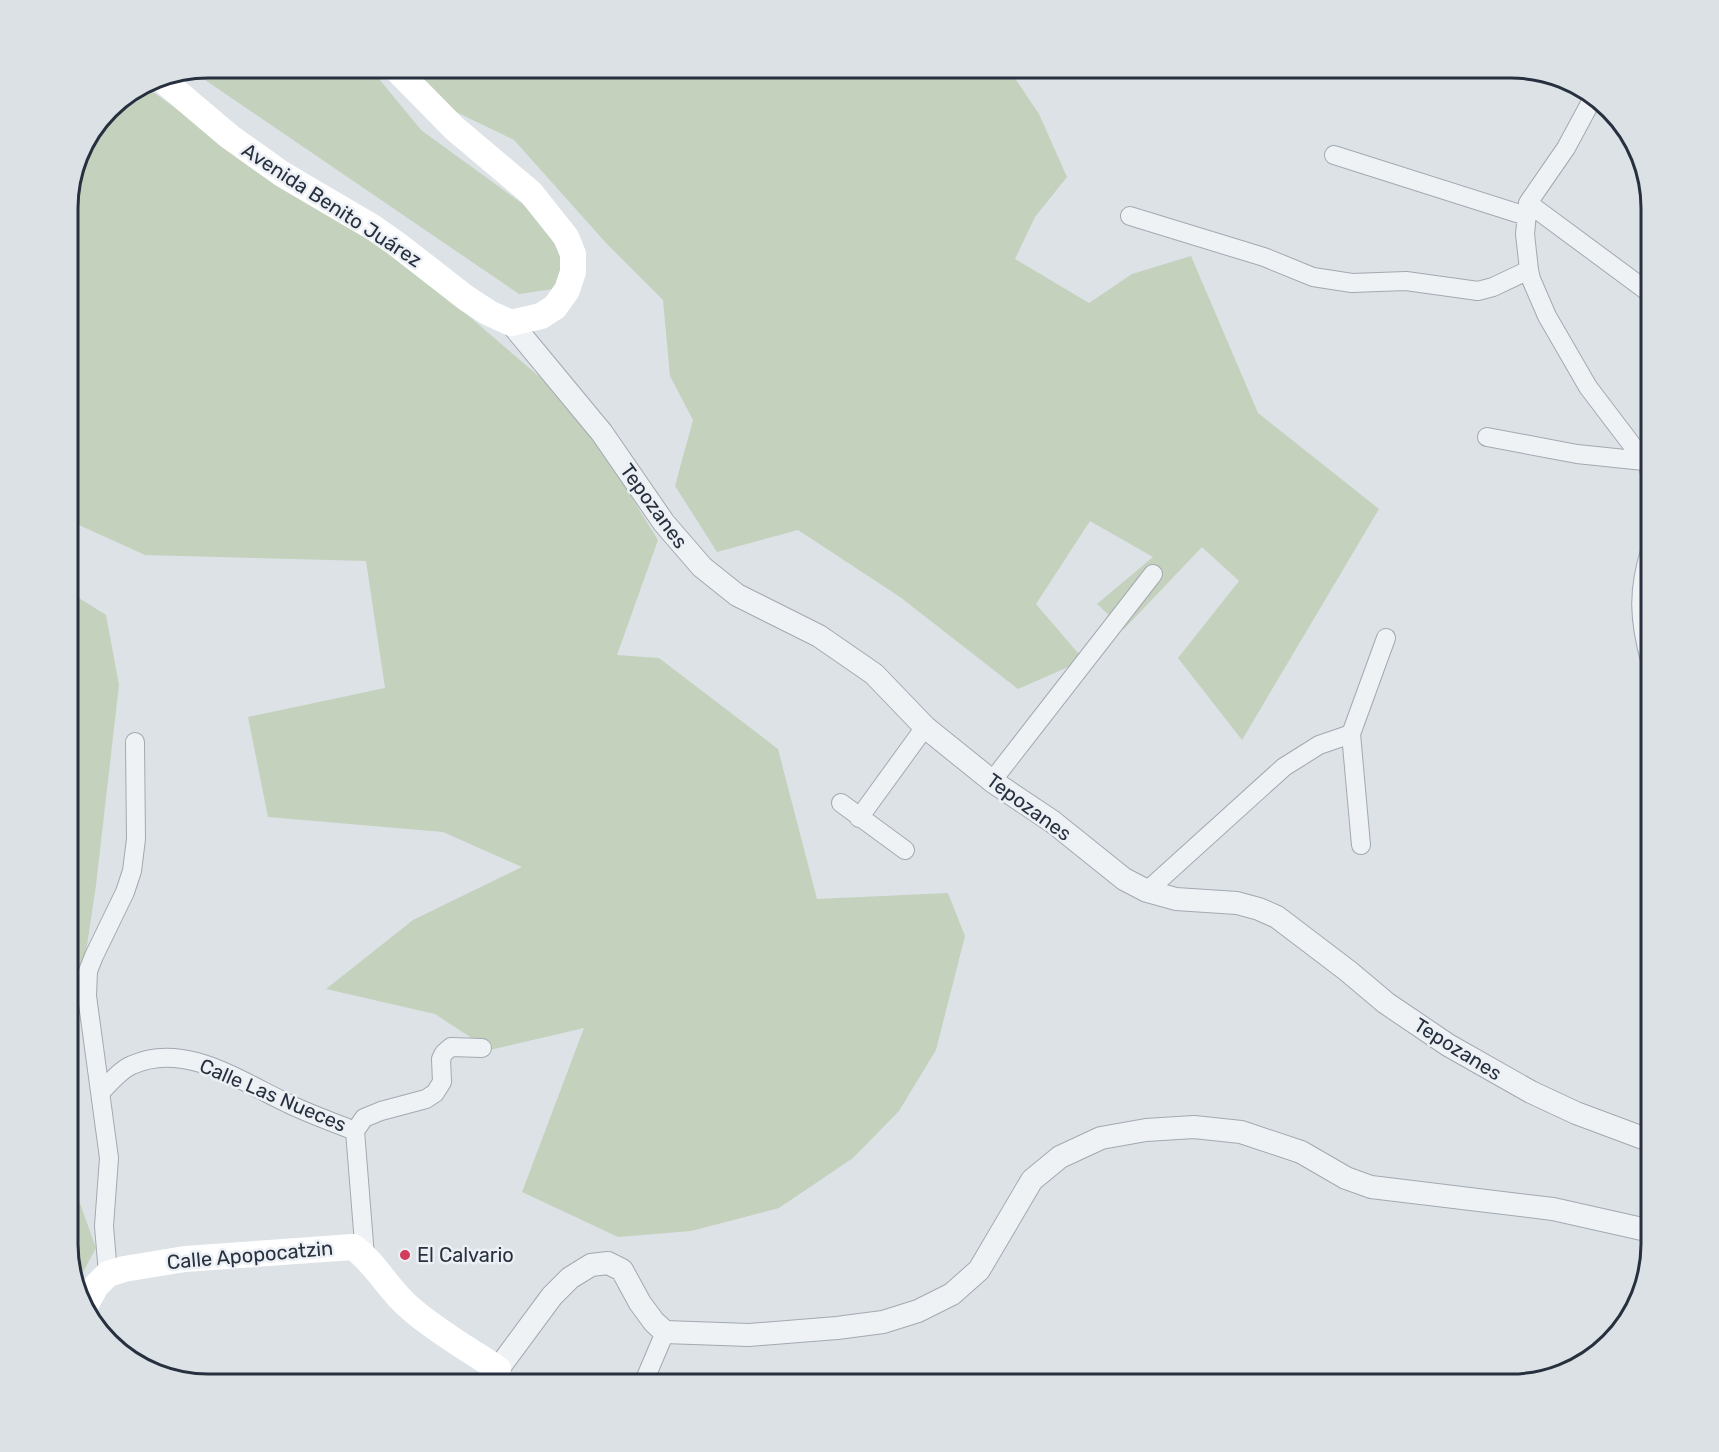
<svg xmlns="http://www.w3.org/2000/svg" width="1719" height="1452" font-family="Rubik,sans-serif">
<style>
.green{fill:#c4d1bd}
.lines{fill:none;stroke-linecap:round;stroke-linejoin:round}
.minor-casing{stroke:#a2a9b1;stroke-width:20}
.tertiary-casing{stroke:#a2a9b1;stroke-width:24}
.path{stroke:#bbc0c5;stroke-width:3;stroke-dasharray:4.5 4.5;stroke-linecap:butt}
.minor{stroke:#eff2f5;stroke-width:18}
.tertiary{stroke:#eff2f5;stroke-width:22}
.secondary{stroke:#fff;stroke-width:26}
.poi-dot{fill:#d23c5d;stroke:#ecf0f5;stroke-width:2}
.labels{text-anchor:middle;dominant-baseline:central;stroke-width:5;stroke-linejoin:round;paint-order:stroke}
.street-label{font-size:20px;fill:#26303e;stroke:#ecf0f5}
.poi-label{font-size:20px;fill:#26303e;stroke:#ecf0f5;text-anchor:start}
.rim{fill:none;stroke:#26303e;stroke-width:3}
</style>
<rect width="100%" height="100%" fill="#dde2e7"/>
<!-- green -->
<path class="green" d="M 208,68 L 370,68 L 421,130 L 535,213 L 581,285 L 519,294 L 192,71 Z
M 383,68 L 1008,68 L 1039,114 L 1067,177 L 1035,217 L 1015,259 L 1089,303 L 1132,274 L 1191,256 L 1258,413 L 1379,509 L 1242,740 L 1178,658 L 1239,581 L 1202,547 L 1124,629 L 1097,604 L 1153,557 L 1090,521 L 1036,604 L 1084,660 L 1018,689 L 900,597 L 798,530 L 717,552 L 675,486 L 693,420 L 670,376 L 663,300 L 607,244 L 514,140 L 396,83 Z
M 143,85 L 237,151 L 366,228 L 577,409 L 658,540 L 617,655 L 659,658 L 778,749 L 817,899 L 948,893 L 965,936 L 936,1050 L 899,1111 L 853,1158 L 779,1208 L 691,1231 L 618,1237 L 522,1192 L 584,1028 L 490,1050 L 435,1014 L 326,989 L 413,920 L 522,867 L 443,832 L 268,817 L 248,717 L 385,688 L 366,561 L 145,555 L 68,520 L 68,198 L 82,146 L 115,102 Z
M 68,591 L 106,615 L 119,685 L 96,885 L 73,1040 L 68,1090 Z
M 68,1170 L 96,1248 L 76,1285 L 68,1253 Z"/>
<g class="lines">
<!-- minor casing -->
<g class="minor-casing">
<path id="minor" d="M 1594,96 L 1566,148 L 1528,203 L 1525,234 L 1529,270 L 1531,279 L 1547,316 L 1588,387 L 1648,466 L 1651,477
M 1334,155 L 1526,216
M 1528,203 L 1651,294
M 1130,216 L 1264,257 L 1313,277 L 1352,283 L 1406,281 L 1478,291 L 1493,287 L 1529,270
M 1487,437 L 1577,454 L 1644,461
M 1651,664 C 1639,621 1637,591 1651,548
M 1351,734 L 1361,845
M 992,781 L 1153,574
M 841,803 L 905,850
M 859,818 L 925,727
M 1147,891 L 1284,767 L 1319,745 L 1351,734 L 1386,638
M 101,1092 C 110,1083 120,1070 132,1065 C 184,1041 240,1081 287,1103 C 309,1114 333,1122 355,1131
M 355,1131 L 364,1118 L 381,1111 L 426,1099 L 435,1093 L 442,1082 L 441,1059 L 444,1053 L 451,1047 L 482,1048
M 355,1131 L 365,1256
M 108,1274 L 104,1226 L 109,1158 L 87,996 L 88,971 L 94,956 L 125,892 L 132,871 L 136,839 L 135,742
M 643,1384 L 665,1332"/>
</g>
<!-- tertiary casing -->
<g class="tertiary-casing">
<path id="tertiary" d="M 511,323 L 602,433 L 664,523 L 702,567 L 737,595 L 819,636 L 874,674 L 925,727 L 992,781 L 1053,822 L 1124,879 L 1147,891 L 1176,899 L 1237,903 L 1259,909 L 1277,917 L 1348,971 L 1386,1003 L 1448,1045 L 1531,1092 L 1576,1113 L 1651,1141
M 498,1369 L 552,1296 L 570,1278 L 591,1265 L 608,1263 L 622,1270 L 640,1303 L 654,1322 L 665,1332 L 749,1335 L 837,1328 L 883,1322 L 918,1311 L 952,1294 L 979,1270 L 1032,1180 L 1060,1157 L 1101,1138 L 1146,1130 L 1194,1127 L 1241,1132 L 1301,1152 L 1346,1178 L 1371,1187 L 1553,1209 L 1651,1231"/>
</g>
<!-- path -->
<path class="path" d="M 1561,77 L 1571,82"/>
<!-- minor -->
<use href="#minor" class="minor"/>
<!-- tertiary -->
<use href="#tertiary" class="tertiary"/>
<!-- secondary -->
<path class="secondary" d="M 159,77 L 230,137 L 282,174 L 374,228 L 398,245 L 466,298 L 489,313 L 511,323 L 541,316 L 555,307 L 567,290 L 573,272 L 573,254 L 566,237 L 531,193 L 454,128 L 395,68
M 84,1308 L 96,1286 L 108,1274 L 124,1269 L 185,1259 L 353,1247 C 376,1263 388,1290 410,1308 C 436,1331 468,1349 498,1369 L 492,1384"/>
</g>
<!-- markers -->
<circle class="poi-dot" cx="405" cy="1255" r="6"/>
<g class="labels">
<!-- street labels -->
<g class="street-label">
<text transform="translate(332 205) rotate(33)">Avenida Benito Juárez</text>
<text transform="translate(654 506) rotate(54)">Tepozanes</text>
<text transform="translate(1029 807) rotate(36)">Tepozanes</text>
<text transform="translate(1458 1049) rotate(32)">Tepozanes</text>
<text transform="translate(273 1095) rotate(23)">Calle Las Nueces</text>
<text transform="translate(250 1255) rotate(-5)">Calle Apopocatzin</text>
</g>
<!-- poi labels -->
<g class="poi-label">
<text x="417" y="1255">El Calvario</text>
</g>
</g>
<!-- crop -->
<path d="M0 0H1719V1452H0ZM208 78H1511A130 130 0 0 1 1641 208V1244A130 130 0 0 1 1511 1374H208A130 130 0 0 1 78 1244V208A130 130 0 0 1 208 78Z" fill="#dce1e6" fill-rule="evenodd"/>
<path class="rim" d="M208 78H1511A130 130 0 0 1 1641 208V1244A130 130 0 0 1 1511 1374H208A130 130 0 0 1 78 1244V208A130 130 0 0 1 208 78Z"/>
</svg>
